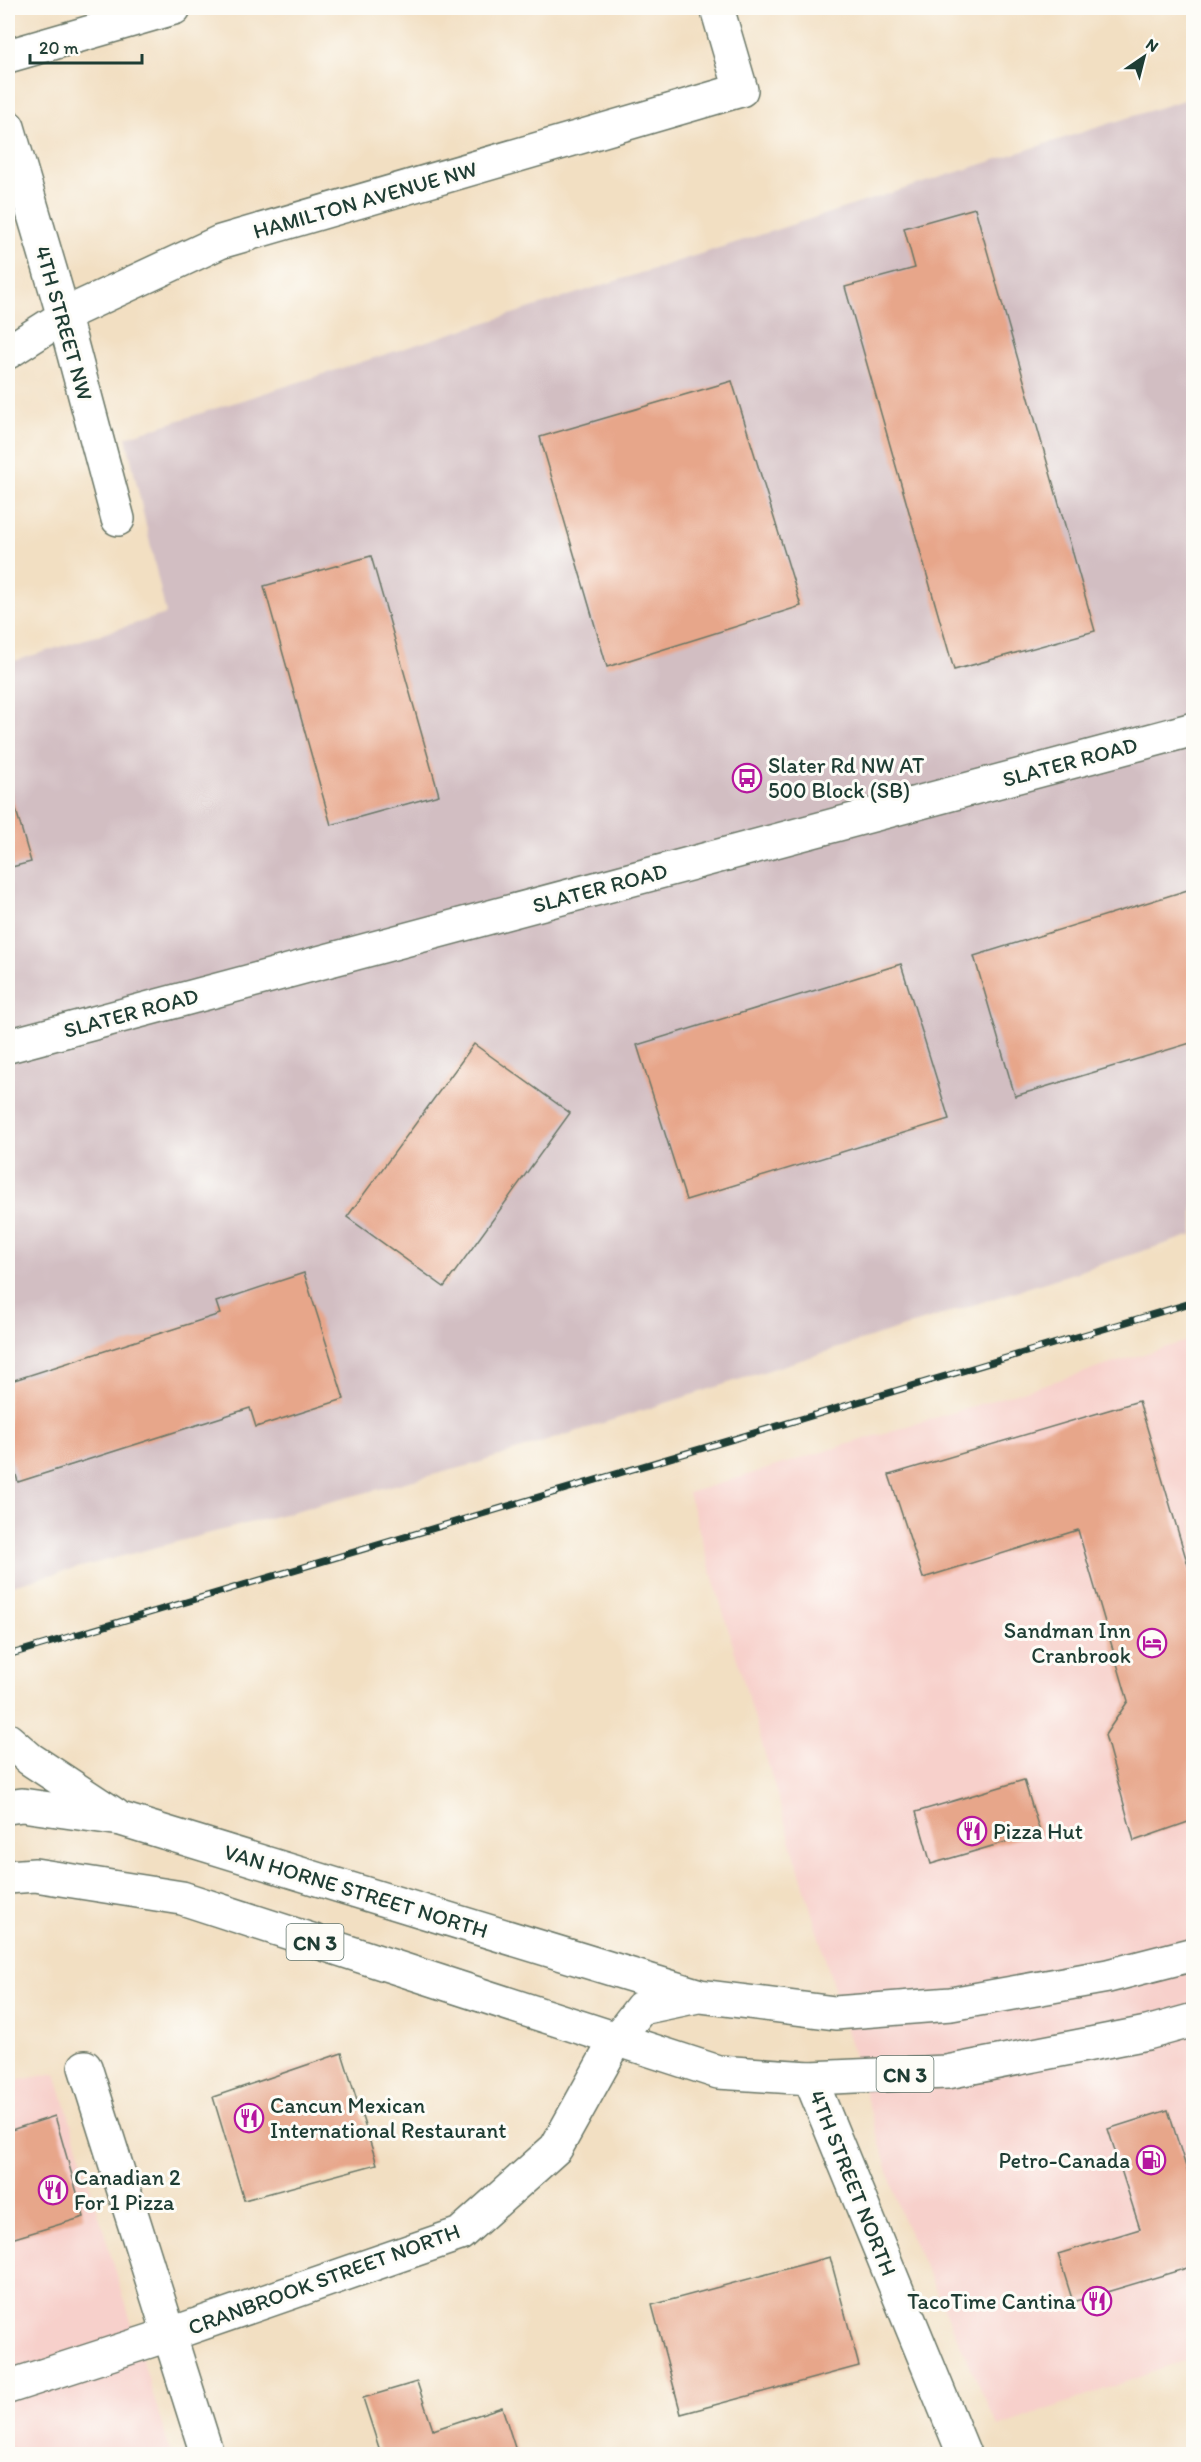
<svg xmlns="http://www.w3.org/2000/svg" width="1201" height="2462" font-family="Itim,sans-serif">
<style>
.built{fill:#f7d0cb}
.industrial{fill:#d2bec2}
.building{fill:#e7a68a}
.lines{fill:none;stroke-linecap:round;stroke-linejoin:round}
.minor-casing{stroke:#697666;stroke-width:36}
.tertiary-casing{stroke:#697666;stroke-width:36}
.trunk-casing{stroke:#697666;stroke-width:36}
.minor{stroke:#fff;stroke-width:33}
.tertiary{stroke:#fff;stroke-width:33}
.trunk{stroke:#fff;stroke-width:33}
.rail-casing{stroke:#1f3d34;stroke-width:7}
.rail{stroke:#fdfcf7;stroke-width:4.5;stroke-dasharray:14;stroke-linecap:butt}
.labels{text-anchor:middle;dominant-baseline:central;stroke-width:6;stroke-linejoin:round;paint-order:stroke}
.shield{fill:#fdfcf7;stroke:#62766e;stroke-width:1.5}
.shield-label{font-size:21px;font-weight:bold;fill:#1f3d34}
.street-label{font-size:22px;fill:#1f3d34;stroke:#fdfcf7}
.poi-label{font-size:22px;fill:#1f3d34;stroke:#fdfcf7;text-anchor:start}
</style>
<rect width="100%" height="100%" fill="#fdfcf7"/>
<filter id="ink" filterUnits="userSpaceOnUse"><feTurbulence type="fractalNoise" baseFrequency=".0167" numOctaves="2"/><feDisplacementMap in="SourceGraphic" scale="12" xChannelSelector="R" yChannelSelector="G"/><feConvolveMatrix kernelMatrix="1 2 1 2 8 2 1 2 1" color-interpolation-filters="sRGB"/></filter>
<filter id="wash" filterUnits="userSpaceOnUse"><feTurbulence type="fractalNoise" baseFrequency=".008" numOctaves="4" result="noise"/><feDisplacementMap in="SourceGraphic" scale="24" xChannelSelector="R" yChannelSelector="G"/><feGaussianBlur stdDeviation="1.35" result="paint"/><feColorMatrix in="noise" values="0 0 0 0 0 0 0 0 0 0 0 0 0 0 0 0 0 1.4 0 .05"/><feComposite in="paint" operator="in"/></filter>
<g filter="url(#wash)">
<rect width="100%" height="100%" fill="#f2dfc2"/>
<!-- built -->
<path class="built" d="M 1193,1339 L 1193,2358 L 998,2427 L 900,2212 L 688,1493 Z
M 56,2073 L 171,2454 L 8,2454 L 8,2082 Z"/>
<!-- industrial -->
<path class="industrial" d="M 1193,97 L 1193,1235 L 471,1465 L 8,1586 L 8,663 L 166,614 L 126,437 Z"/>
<g id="blocks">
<!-- building -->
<path class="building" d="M 975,208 L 1095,631 L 954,670 L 845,287 L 915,268 L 904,228 Z
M 732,381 L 801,606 L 607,667 L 540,437 Z
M 371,556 L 439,795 L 331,825 L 264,586 Z
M 8,782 L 31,862 L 8,868 Z
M 1194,888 L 1194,1042 L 1015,1096 L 974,956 Z
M 901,964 L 949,1119 L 686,1200 L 637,1045 Z
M 474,1044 L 570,1113 L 444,1287 L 347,1217 Z
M 304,1273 L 344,1399 L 256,1427 L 250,1408 L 18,1482 L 8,1448 L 8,1382 L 220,1314 L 216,1302 Z
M 1139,1401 L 1194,1585 L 1194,1820 L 1134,1841 L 1105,1735 L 1128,1701 L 1078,1530 L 923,1578 L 889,1475 Z
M 1024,1780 L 1040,1832 L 931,1864 L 916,1812 Z
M 342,2053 L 377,2164 L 244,2200 L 213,2097 Z
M 1168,2110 L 1194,2192 L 1194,2266 L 1073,2302 L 1058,2254 L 1140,2229 L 1108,2129 Z
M 55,2116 L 84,2217 L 8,2240 L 8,2131 Z
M 830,2257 L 859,2366 L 681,2414 L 652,2305 Z
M 417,2382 L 433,2430 L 502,2407 L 517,2454 L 381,2454 L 363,2398 Z"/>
</g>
</g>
<g filter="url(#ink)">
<use href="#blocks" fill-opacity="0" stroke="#697666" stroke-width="1.5"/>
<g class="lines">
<!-- minor casing -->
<g class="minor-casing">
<path id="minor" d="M 8,56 L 174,8
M 8,127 L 64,317 L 118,519
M 8,352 L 74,310 L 220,242 L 741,90 L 717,8
M 8,1046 L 1194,729
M 85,2067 L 207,2454
M 810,2078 L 964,2454"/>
</g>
<!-- tertiary casing -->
<g class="tertiary-casing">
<path id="tertiary" d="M 8,2387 L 168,2335 L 460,2234 L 556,2148 L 616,2040"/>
</g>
<!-- trunk casing -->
<g class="trunk-casing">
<path id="trunk" d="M 8,1740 L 30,1759 L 115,1815
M 8,1807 L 22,1805 L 121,1819 L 700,1996 L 835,2013 L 951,2004 L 1108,1976 L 1194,1954
M 8,1877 L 35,1875 L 182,1898 L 718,2072 L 810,2078 L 947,2072 L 1147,2033 L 1194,2020
M 616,2040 L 641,2008 L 698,1996"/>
</g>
<!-- minor -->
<use href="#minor" class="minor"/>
<!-- tertiary -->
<use href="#tertiary" class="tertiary"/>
<!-- trunk -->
<use href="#trunk" class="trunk"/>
<!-- rail casing -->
<g class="rail-casing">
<path id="rail" d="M 8,1655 L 1194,1302"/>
</g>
<!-- rail -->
<use href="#rail" class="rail"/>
</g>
</g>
<!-- icons -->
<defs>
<g id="bus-ring" transform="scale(1.5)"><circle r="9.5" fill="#fdfcf7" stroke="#b5179e" stroke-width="1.5"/><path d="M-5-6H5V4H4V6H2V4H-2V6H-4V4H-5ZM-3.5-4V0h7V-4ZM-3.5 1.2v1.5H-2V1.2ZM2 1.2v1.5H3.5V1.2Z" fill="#b5179e"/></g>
<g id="hotel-ring" transform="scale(1.5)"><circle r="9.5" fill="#fdfcf7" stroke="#b5179e" stroke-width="1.5"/><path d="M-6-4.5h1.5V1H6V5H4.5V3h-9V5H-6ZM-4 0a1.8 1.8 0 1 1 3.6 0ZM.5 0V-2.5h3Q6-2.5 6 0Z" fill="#b5179e"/></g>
<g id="restaurant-ring" transform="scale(1.5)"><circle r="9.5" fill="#fdfcf7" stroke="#b5179e" stroke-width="1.5"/><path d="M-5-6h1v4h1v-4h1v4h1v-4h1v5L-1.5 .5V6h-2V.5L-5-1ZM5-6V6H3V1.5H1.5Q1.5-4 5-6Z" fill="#b5179e"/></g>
<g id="fuel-ring" transform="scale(1.5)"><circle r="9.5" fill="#fdfcf7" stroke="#b5179e" stroke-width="1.5"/><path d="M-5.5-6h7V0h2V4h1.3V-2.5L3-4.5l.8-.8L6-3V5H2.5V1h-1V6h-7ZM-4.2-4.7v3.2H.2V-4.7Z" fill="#b5179e"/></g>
</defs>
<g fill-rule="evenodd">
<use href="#bus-ring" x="747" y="778"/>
<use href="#hotel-ring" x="1152" y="1643"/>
<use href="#restaurant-ring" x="972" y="1831"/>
<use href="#restaurant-ring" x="249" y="2118"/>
<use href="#fuel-ring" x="1151" y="2160"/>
<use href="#restaurant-ring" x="53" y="2190"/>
<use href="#restaurant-ring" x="1097" y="2301"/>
</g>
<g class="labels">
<!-- shield labels -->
<g class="shield">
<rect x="286.5" y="1924" width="57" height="36" rx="4.5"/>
<rect x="876.5" y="2056" width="57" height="36" rx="4.5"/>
</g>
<g class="shield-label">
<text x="315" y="1942">CN 3</text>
<text x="905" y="2074">CN 3</text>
</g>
<!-- street labels -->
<g class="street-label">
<text transform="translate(365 200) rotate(-16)">HAMILTON AVENUE NW</text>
<text transform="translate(64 323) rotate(74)">4TH STREET NW</text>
<text transform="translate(1070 762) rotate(-15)">SLATER ROAD</text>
<text transform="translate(600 888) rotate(-15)">SLATER ROAD</text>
<text transform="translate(131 1013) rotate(-15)">SLATER ROAD</text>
<text transform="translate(356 1891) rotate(17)">VAN HORNE STREET NORTH</text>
<text transform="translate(853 2183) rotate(68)">4TH STREET NORTH</text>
<text transform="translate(324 2279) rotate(-20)">CRANBROOK STREET NORTH</text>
</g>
<!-- poi labels -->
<g class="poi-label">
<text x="768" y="765">Slater Rd NW AT<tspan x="768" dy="25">500 Block (SB)</tspan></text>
<text x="1131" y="1630" text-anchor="end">Sandman Inn<tspan x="1131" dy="25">Cranbrook</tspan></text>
<text x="993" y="1831">Pizza Hut</text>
<text x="270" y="2105">Cancun Mexican<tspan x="270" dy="25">International Restaurant</tspan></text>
<text x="1130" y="2160" text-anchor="end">Petro-Canada</text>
<text x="74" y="2177">Canadian 2<tspan x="74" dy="25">For 1 Pizza</tspan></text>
<text x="1076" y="2301" text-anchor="end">TacoTime Cantina</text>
</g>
</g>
<!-- margin -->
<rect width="1201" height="2462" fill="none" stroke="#fdfcf7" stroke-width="30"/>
<!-- north arrow -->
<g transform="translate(1144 57) rotate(35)" stroke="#fdfcf7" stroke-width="4.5" paint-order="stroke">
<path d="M0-4.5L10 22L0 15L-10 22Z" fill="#1f3d34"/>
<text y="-9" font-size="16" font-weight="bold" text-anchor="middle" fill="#1f3d34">N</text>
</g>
<!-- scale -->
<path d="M30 54v9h112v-9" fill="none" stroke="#1f3d34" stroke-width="3"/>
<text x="39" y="54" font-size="18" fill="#1f3d34" stroke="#fdfcf7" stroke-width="4.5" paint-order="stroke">20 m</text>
</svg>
